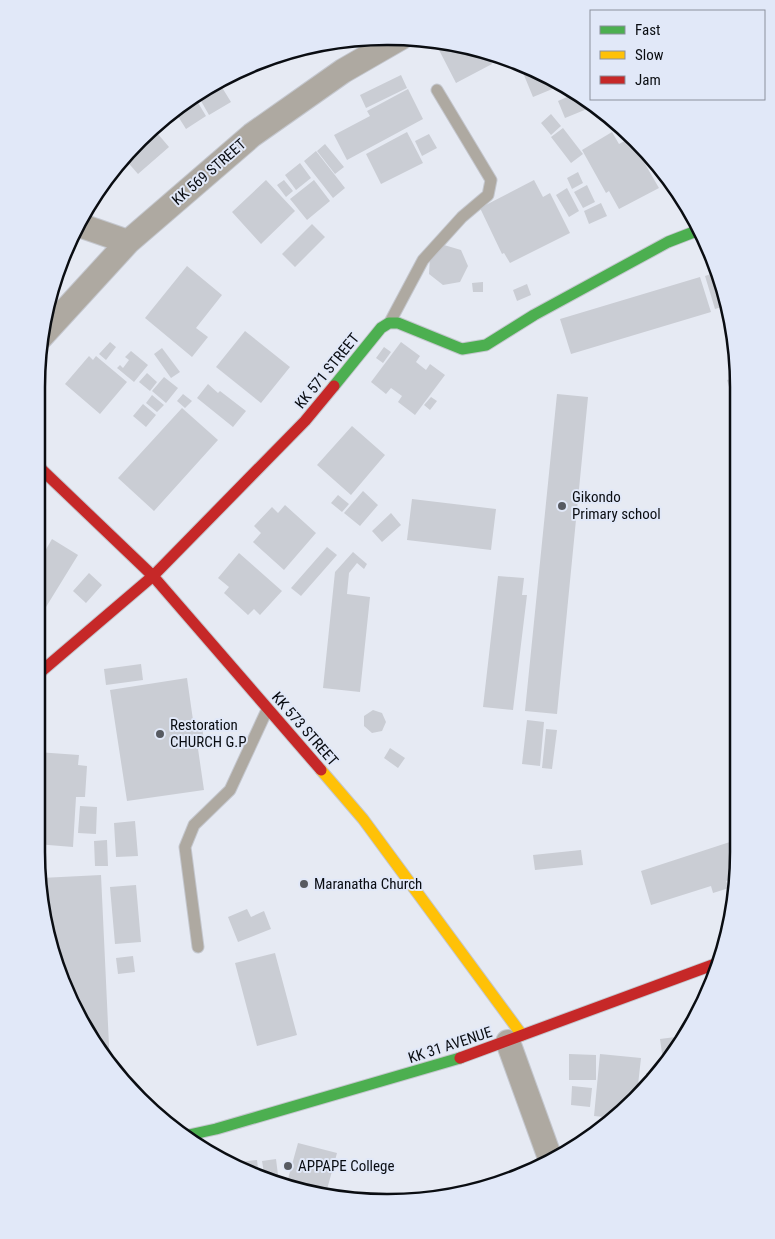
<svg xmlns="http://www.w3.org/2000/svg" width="775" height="1239" font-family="'Roboto Condensed',sans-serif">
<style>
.building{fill:#cacdd4}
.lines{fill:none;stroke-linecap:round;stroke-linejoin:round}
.lane-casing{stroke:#c4c7ce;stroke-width:13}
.street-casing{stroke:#c4c7ce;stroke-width:26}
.fast-casing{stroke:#c4c7ce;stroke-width:13}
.slow-casing{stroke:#c4c7ce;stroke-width:13}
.jam-casing{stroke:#c4c7ce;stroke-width:13}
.lane{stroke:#aea9a1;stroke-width:11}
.street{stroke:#aea9a1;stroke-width:24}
.fast{stroke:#4caf50;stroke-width:11}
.slow{stroke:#ffc107;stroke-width:11}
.jam{stroke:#c62828;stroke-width:11}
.poi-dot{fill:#575a61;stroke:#e1e8f8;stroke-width:2}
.labels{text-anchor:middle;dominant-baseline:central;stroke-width:4;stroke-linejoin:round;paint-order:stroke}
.street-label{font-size:15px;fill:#0a0d12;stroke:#e1e8f8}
.poi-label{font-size:15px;fill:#0a0d12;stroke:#e1e8f8;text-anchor:start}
.rim{fill:none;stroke:#0a0d12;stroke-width:2.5}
</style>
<rect width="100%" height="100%" fill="#e6eaf3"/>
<!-- building -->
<path class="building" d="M 448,43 L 485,51 L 492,64 L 456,83 L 438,48 Z
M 308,47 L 280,64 L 275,55 Z
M 519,63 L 543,72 L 562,85 L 533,97 Z
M 401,75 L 407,88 L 366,108 L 360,95 Z
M 218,81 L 231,102 L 209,115 L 197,94 Z
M 408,89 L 423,119 L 347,160 L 334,135 L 370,116 L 367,111 Z
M 576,93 L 582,97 L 587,109 L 565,118 L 558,101 Z
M 194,96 L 206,116 L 186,129 L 174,110 Z
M 551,114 L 561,126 L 551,135 L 541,123 Z
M 152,127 L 169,147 L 138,174 L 124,158 Z
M 563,128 L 583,154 L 571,163 L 551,137 Z
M 407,132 L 423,163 L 381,184 L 366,154 Z
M 612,132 L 619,144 L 630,138 L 659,188 L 619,209 L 609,191 L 606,193 L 582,150 Z
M 429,134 L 437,148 L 422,156 L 415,141 Z
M 325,144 L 344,167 L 335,174 L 317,151 Z
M 316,151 L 345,188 L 333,198 L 304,161 Z
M 300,163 L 311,178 L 296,190 L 285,175 Z
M 578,172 L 583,183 L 572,189 L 567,178 Z
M 266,180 L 295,211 L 261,244 L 232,212 Z
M 284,180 L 293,191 L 286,197 L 277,185 Z
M 314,180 L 330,201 L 307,220 L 290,199 Z
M 534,180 L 543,197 L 550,193 L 570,233 L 510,263 L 504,253 L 502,254 L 480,208 Z
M 587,185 L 595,202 L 583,208 L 574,192 Z
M 567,188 L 579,211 L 569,217 L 556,195 Z
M 601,203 L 607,216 L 589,224 L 584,211 Z
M 312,224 L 325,237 L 295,267 L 282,254 Z
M 444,245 L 461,250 L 468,266 L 460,282 L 443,285 L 429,274 L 430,256 Z
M 187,266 L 222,295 L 196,328 L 208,337 L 192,357 L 145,318 Z
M 717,272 L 728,305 L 715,309 L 705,276 Z
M 700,277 L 711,312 L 571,354 L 560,319 Z
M 483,282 L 483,292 L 473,292 L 472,283 Z
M 527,284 L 531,295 L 517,301 L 513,290 Z
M 245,331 L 290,367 L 261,403 L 216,367 Z
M 110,342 L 116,347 L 106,360 L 99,354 Z
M 401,342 L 420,356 L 416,362 L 426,370 L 430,364 L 445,375 L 415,415 L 398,402 L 402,396 L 391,388 L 386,394 L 371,382 Z
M 384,347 L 391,352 L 383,363 L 376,358 Z
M 162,348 L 180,372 L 171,378 L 154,354 Z
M 131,351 L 148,365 L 134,382 L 117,368 L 120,365 L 123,368 L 129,360 L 125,357 Z
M 89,356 L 93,360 L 96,356 L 127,382 L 100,414 L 65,384 Z
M 147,373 L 157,382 L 150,391 L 139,382 Z
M 164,377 L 178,388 L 166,403 L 152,391 Z
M 738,377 L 738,413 L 737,413 L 727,380 Z
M 208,384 L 218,393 L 220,391 L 246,411 L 233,427 L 197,398 Z
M 183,394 L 192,401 L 185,408 L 177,401 Z
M 557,394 L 588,397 L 557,714 L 525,711 Z
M 152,395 L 164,405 L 157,412 L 146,403 Z
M 431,397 L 437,401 L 430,410 L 424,405 Z
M 143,404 L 156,415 L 146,427 L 133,416 Z
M 182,408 L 218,440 L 154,511 L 118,478 Z
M 352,426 L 385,455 L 351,495 L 317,465 Z
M 363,491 L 378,505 L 360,526 L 344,513 Z
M 338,495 L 349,504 L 342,512 L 331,503 Z
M 412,499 L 496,509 L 491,550 L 407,540 Z
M 285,505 L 316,533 L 284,570 L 253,542 L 261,533 L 254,526 L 272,507 L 278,513 Z
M 391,513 L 401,525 L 382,542 L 372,531 Z
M 52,539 L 78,555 L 38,620 L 38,563 Z
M 327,547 L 337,555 L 301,596 L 291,588 Z
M 353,552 L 367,564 L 364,569 L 357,563 L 349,573 L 347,594 L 370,597 L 360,692 L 323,688 L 335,572 Z
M 239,553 L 282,591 L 260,615 L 254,609 L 248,615 L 224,593 L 229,587 L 218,578 Z
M 89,573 L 102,585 L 86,603 L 73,591 Z
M 498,576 L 524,578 L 522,595 L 527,595 L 513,710 L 483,707 Z
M 141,664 L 143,680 L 106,685 L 104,669 Z
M 187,678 L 194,727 L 202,726 L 204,741 L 197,742 L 204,790 L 127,801 L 110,690 Z
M 373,710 L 382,713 L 386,722 L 382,731 L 372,733 L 364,726 L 364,716 Z
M 527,720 L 544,722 L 540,766 L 522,764 Z
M 546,729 L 557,730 L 552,769 L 542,768 Z
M 390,748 L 405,758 L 398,768 L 384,758 Z
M 37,752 L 79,755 L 78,765 L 87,766 L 85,797 L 76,797 L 73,847 L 36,844 Z
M 80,806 L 97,807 L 96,834 L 78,833 Z
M 135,821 L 138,856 L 116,857 L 114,823 Z
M 107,840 L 108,866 L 95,866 L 94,841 Z
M 736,840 L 736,878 L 726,881 L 729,888 L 713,893 L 711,886 L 651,905 L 641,871 Z
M 581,850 L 583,865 L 535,870 L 533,855 Z
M 101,875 L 110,1067 L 55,964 L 41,878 Z
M 136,885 L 141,942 L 115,944 L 110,887 Z
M 247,909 L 251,917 L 264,911 L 271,929 L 238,942 L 228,917 Z
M 275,953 L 297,1035 L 257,1046 L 235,963 Z
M 133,956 L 135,972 L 118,974 L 116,958 Z
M 708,992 L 700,1006 L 698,994 Z
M 683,1036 L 666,1065 L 664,1068 L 660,1039 Z
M 569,1054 L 596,1055 L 596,1080 L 569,1080 Z
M 600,1054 L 641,1058 L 637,1094 L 613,1118 L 594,1116 Z
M 654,1072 L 654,1077 L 647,1085 L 646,1073 Z
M 572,1086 L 592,1088 L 590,1107 L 571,1105 Z
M 298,1143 L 337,1153 L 326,1193 L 286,1186 Z
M 276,1159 L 279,1183 L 274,1184 L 265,1179 L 262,1161 Z
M 257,1160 L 259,1176 L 232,1163 Z"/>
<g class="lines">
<!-- lane casing -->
<g class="lane-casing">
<path id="lane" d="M 390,322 L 423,260 L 462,217 L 488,195 L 491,180 L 437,90
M 198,947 L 185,847 L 194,825 L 230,790 L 267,710"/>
</g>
<!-- street casing -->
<g class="street-casing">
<path id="street" d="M 79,225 L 128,242
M 41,337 L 128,242 L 252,135 L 343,71 L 402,37
M 508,1042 L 550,1158"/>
</g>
<!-- fast casing -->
<g class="fast-casing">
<path id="fast" d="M 334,386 L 381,328 L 389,323 L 398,323 L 462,349 L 486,345 L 534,315 L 668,242 L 699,230
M 184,1136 L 216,1129 L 460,1058"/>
</g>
<!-- slow casing -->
<g class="slow-casing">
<path id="slow" d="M 321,770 L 363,819 L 522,1035"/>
</g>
<!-- jam casing -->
<g class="jam-casing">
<path id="jam" d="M 38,466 L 153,576 L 321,770
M 37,675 L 153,576 L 305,421 L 334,386
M 460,1058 L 718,963"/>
</g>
<!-- lane -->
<use href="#lane" class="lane"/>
<!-- street -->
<use href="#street" class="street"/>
<!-- fast -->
<use href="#fast" class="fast"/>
<!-- slow -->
<use href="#slow" class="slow"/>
<!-- jam -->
<use href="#jam" class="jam"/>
</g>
<!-- markers -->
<g class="poi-dot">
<circle cx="562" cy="506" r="5"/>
<circle cx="160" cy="734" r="5"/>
<circle cx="304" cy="884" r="5"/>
<circle cx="288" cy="1166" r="5"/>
</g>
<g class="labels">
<!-- street labels -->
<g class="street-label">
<text transform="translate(209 172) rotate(-41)">KK 569 STREET</text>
<text transform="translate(327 371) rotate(-51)">KK 571 STREET</text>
<text transform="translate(305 729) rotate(49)">KK 573 STREET</text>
<text transform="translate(450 1045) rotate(-18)">KK 31 AVENUE</text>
</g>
<!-- poi labels -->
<g class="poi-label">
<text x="572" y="497">Gikondo<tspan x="572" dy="17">Primary school</tspan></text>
<text x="170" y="725">Restoration<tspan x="170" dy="17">CHURCH G.P</tspan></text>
<text x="314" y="884">Maranatha Church</text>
<text x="298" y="1166">APPAPE College</text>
</g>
</g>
<!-- crop -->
<path d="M0 0H775V1239H0ZM387 45H388A342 342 0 0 1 730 387V852A342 342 0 0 1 388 1194H387A342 342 0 0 1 45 852V387A342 342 0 0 1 387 45Z" fill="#e1e8f8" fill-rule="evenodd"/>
<path class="rim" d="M387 45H388A342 342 0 0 1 730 387V852A342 342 0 0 1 388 1194H387A342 342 0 0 1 45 852V387A342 342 0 0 1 387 45Z"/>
<!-- legend -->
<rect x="590" y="10" width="175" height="90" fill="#e1e8f8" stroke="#8b909c"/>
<rect x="600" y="26" width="25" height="8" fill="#4caf50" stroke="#8b909c"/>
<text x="635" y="35" font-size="15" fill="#0a0d12">Fast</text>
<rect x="600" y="51" width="25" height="8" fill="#ffc107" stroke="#8b909c"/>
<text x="635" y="60" font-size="15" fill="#0a0d12">Slow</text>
<rect x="600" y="76" width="25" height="8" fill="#c62828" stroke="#8b909c"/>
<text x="635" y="85" font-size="15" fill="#0a0d12">Jam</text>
</svg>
